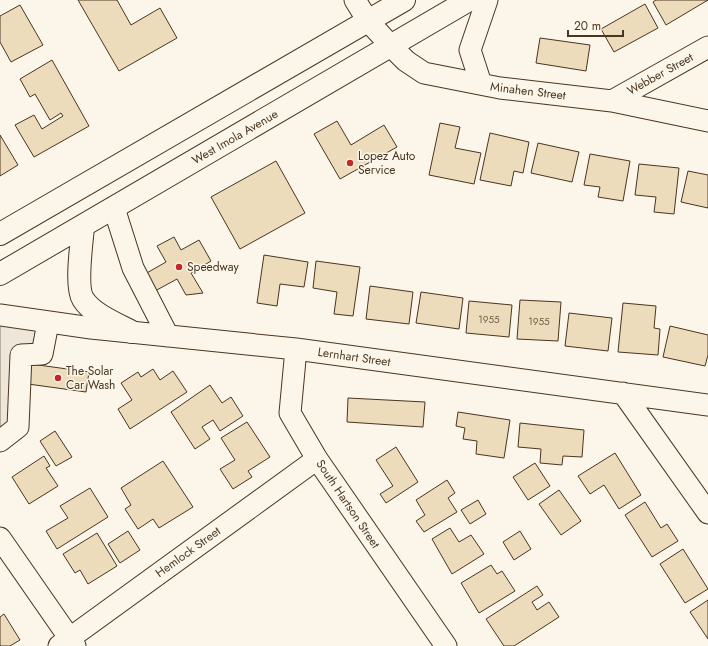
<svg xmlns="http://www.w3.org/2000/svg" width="708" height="646" font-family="Jost,sans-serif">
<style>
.green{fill:#ede6d9;stroke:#887966}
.building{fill:#ecdcbc;stroke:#4a3520}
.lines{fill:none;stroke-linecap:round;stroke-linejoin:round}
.minor-casing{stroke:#4a3520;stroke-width:23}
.major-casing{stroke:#4a3520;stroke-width:24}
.minor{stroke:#fbf6e9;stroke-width:21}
.major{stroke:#fbf6e9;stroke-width:22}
.poi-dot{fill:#c62828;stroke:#fbf6e9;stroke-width:1.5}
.labels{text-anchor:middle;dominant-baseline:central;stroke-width:3;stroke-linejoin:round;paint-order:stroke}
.number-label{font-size:10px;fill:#725f47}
.street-label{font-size:12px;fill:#4a3520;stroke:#fbf6e9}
.poi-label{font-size:12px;fill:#4a3520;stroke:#fbf6e9;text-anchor:start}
</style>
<rect width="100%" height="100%" fill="#fbf6e9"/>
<!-- green -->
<path class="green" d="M 0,315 L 48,323 L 42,354 L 21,355 L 18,427 L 0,441 Z"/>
<!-- building -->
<path class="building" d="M 78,0 L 117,0 L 131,25 L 160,8 L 177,38 L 119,71 Z
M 656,0 L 708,0 L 666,25 L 653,2 Z
M 645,4 L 658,28 L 614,52 L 601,29 Z
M 20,5 L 43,45 L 11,62 L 0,42 L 0,16 Z
M 540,38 L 590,45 L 586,71 L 536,63 Z
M 52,60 L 89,126 L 34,157 L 15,125 L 34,115 L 42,129 L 63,116 L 61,113 L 50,120 L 35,94 L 30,97 L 20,79 Z
M 337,121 L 351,145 L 384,125 L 397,147 L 340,179 L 314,134 Z
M 440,123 L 460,127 L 455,148 L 481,153 L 474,184 L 429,175 Z
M 490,133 L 529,142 L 523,173 L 514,171 L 511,186 L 480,180 Z
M 0,135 L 18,165 L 0,176 Z
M 538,143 L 579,152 L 572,182 L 531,173 Z
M 590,154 L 630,161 L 623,201 L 598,197 L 600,187 L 584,185 Z
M 276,161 L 305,213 L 240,249 L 211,197 Z
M 639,164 L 679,168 L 674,214 L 654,212 L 656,197 L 635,195 Z
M 688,171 L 708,175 L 708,208 L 681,202 Z
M 174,237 L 181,250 L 199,240 L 211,261 L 191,273 L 203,293 L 186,295 L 177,279 L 155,291 L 145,274 L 166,262 L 157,246 Z
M 264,255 L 308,262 L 304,287 L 280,284 L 277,306 L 257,303 Z
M 316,261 L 360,267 L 353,316 L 334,314 L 337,292 L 313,288 Z
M 370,286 L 413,292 L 409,324 L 366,319 Z
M 421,292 L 463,298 L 459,329 L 416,323 Z
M 520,300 L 561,302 L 558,341 L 517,339 Z
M 469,301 L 512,305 L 509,337 L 466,333 Z
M 623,303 L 656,306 L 654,328 L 660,329 L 658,355 L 618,352 Z
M 569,313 L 612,318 L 608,351 L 565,346 Z
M 670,326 L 708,335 L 708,355 L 705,366 L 663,357 Z
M 31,364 L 89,372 L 86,392 L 28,384 Z
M 153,369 L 160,380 L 173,371 L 187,392 L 130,429 L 118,409 L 132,400 L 121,383 L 138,372 L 141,377 Z
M 210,385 L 222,403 L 231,397 L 243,416 L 220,431 L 213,420 L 202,427 L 210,439 L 195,449 L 171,412 Z
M 348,398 L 425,402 L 423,427 L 347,422 Z
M 458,412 L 510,420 L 504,458 L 476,454 L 477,441 L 463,439 L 465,428 L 456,426 Z
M 247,422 L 270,457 L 248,471 L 252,477 L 233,489 L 220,469 L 235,460 L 221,438 Z
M 520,423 L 584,430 L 582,457 L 563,456 L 562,465 L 540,463 L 541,449 L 518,447 Z
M 55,431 L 72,457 L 56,466 L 40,441 Z
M 396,447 L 418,482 L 386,503 L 380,494 L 393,486 L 376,460 Z
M 615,453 L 641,495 L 619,509 L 604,485 L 590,494 L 578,476 Z
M 44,456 L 50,466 L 46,468 L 58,486 L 29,504 L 12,477 Z
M 163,461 L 193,507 L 159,528 L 153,519 L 138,529 L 125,509 L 131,505 L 121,488 Z
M 535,463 L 550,486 L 528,500 L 513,477 Z
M 447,480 L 455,493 L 448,498 L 457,512 L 424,532 L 416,521 L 425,515 L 416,500 Z
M 90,488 L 108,517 L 57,549 L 46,531 L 68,518 L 60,506 Z
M 559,490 L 581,521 L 561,535 L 539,504 Z
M 478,500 L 486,514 L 470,524 L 461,510 Z
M 645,502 L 661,528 L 667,524 L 678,541 L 652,557 L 625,515 Z
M 450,528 L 459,542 L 471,535 L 484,554 L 452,574 L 432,539 Z
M 128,531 L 140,550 L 120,563 L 108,544 Z
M 520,531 L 531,549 L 514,560 L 503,542 Z
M 97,533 L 117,566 L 88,584 L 80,570 L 75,573 L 63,554 Z
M 683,549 L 708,589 L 685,603 L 660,564 Z
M 491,565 L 497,574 L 502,571 L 515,591 L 479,613 L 461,583 Z
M 537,586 L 543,595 L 532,602 L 537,610 L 549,602 L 559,617 L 514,646 L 504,646 L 486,619 Z
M 708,600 L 708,639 L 690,612 Z
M 4,614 L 20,640 L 10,646 L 0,646 L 0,617 Z"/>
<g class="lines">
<!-- minor casing -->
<g class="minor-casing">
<path id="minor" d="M 355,0 L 368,21 L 391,46 L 406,61 L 424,73 L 500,88 L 612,101 L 708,121
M 481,84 L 470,50 L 487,0
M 612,101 L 708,47
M 114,208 L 133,268 L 168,336
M 0,315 L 91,328 L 296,349 L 708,405
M 296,349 L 290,413 L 317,459 L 446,646
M 623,393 L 708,513
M 0,441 L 18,427 L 21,355 L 42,354 L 48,323
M 0,538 L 75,646
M 59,646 L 317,459"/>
</g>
<!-- major casing -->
<g class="major-casing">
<path id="major" d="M 83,226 C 82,242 75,286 83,299 C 92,314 117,324 132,332
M 0,234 L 404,0
M 0,274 L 469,0"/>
</g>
<!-- minor -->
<use href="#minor" class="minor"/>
<!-- major -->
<use href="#major" class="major"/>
</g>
<!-- markers -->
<g class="poi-dot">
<circle cx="350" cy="163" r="4"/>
<circle cx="179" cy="267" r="4"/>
<circle cx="58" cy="378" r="4"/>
</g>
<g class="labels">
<!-- number labels -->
<g class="number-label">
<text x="489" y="319">1955</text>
<text x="539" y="321">1955</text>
</g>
<!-- street labels -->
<g class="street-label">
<text transform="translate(660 74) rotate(-29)">Webber Street</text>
<text transform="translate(528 91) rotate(7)">Minahen Street</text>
<text transform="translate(235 137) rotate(-30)">West Imola Avenue</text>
<text transform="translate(354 357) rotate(8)">Lernhart Street</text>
<text transform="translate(348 504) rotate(56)">South Hartson Street</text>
<text transform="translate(188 552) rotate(-36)">Hemlock Street</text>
</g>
<!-- poi labels -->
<g class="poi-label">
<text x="358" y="156">Lopez Auto<tspan x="358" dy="14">Service</tspan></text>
<text x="187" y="267">Speedway</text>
<text x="66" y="371">The Solar<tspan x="66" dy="14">Car Wash</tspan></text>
</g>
</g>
<!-- scale -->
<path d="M568 30v6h55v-6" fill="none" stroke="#4a3520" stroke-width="2"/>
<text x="574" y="30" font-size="12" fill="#4a3520" stroke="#fbf6e9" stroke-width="3" paint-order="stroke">20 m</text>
</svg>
